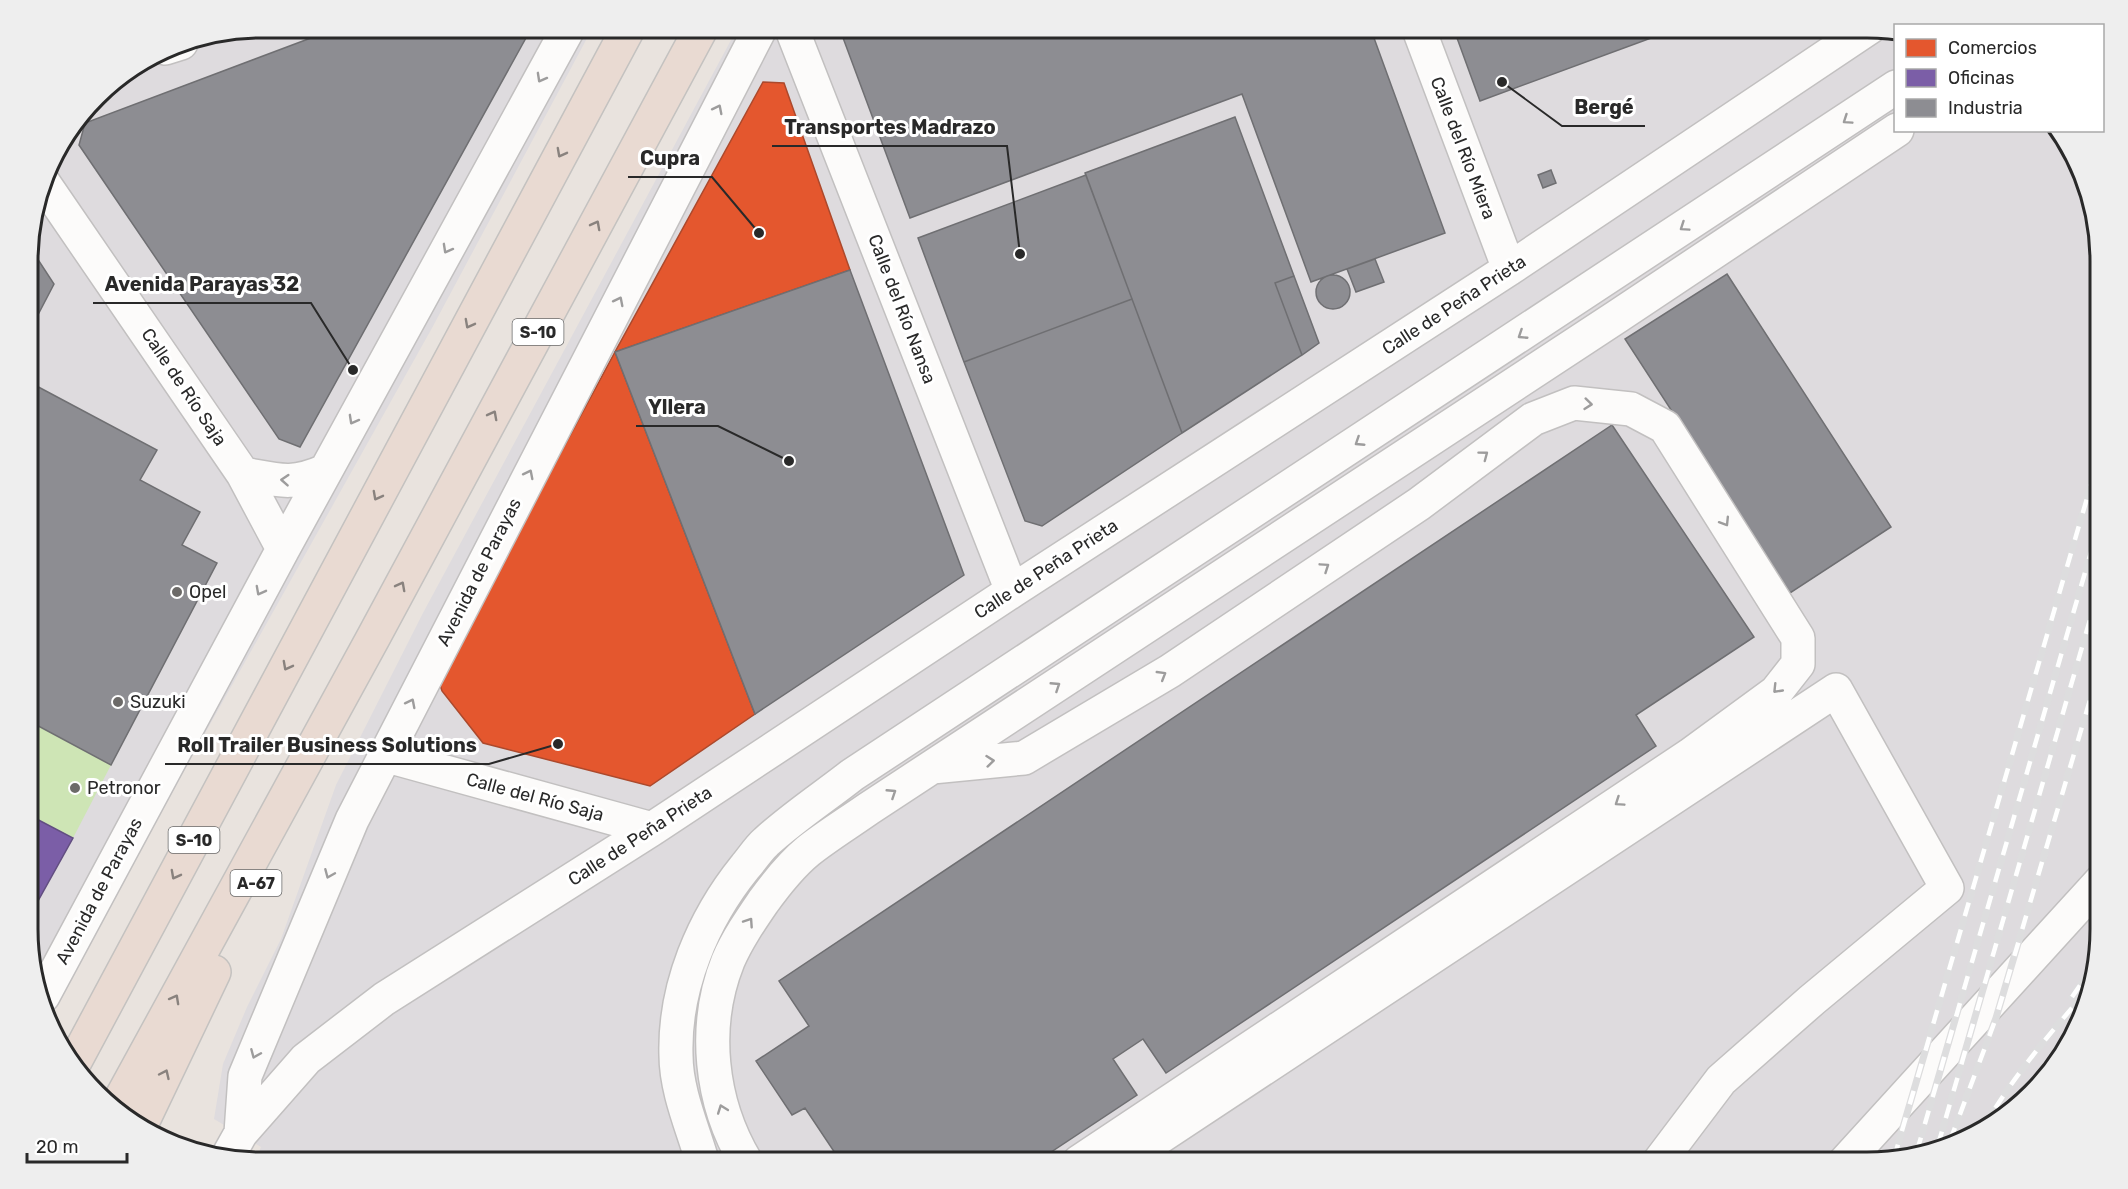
<svg xmlns="http://www.w3.org/2000/svg" width="2128" height="1189" font-family="Rubik,sans-serif">
<style>
.industrial{fill:#dedbde}
.green{fill:#cee5b5}
.shops{fill:#e4572e;stroke:#ac492c;stroke-width:1.5}
.offices{fill:#7b5ea7;stroke:#624e81;stroke-width:1.5}
.industry{fill:#8d8d92;stroke:#6f6f72;stroke-width:1.5}
.lines{fill:none;stroke-linecap:round;stroke-linejoin:round}
.minor-casing{stroke:#c2c0c0;stroke-width:36}
.highway-casing{stroke:#c4c2c0;stroke-width:36}
.minor{stroke:#fcfbfa;stroke-width:33}
.highway{stroke:#e9dad2;stroke-width:33}
.rail-casing{stroke:#ddddde;stroke-width:7}
.rail{stroke:#fff;stroke-width:4.5;stroke-dasharray:14;stroke-linecap:butt}
.oneway{stroke:#9d9c9c}
.oneway2{stroke:#89827e}
.poi-dot{fill:#6c6a68;stroke:#fff;stroke-width:2}
.labels{text-anchor:middle;dominant-baseline:central;stroke-width:6;stroke-linejoin:round;paint-order:stroke}
.shield{fill:#fff;stroke:#696969;stroke-width:1.5}
.shield-label{font-size:16px;font-weight:bold;fill:#292929}
.street-label{font-size:18px;fill:#292929;stroke:#fff}
.poi-label{font-size:18px;fill:#292929;stroke:#fff;text-anchor:start}
.rim{fill:none;stroke:#292929;stroke-width:3}
.leader{fill:none;stroke:#292929;stroke-width:2}
.callout-dot{fill:#292929;stroke:#fff;stroke-width:2}
.callout-label{font-size:20px;text-anchor:middle;font-weight:bold;fill:#292929;stroke:#fff;stroke-width:6;stroke-linejoin:round;paint-order:stroke}
</style>
<rect width="100%" height="100%" fill="#e9e3de"/>
<!-- industrial -->
<path class="industrial" d="M 260,27 L 593,27 L 432,328 L 49,1012 L 29,959 L 29,230 L 51,157 L 106,85 L 171,45 Z
M 738,27 L 1868,27 L 1895,31 L 1896,130 L 2061,130 L 2089,185 L 2100,245 L 2101,944 L 2070,1045 L 2033,1093 L 1985,1131 L 1883,1162 L 255,1161 L 261,1147 L 214,1119 L 223,1064 L 247,1007 L 281,939 L 336,785 L 423,613 Z"/>
<!-- green -->
<path class="green" d="M 29,721 L 111,765 L 73,838 L 29,815 Z"/>
<!-- shops -->
<path class="shops" d="M 763,82 L 784,83 L 850,270 L 615,352 Z
M 615,352 L 755,714 L 650,786 L 483,743 L 442,691 L 440,685 L 440,677 Z"/>
<!-- offices -->
<path class="offices" d="M 29,815 L 73,838 L 29,917 Z"/>
<!-- industry -->
<path class="industry" d="M 340,27 L 532,27 L 300,447 L 279,439 L 79,145 L 85,123 Z
M 839,27 L 1370,27 L 1445,233 L 1311,282 L 1242,94 L 910,218 Z
M 1453,27 L 1681,27 L 1480,101 Z
M 1235,117 L 1294,276 L 1275,283 L 1302,355 L 1182,433 L 1085,173 Z
M 1551,170 L 1556,183 L 1543,188 L 1538,175 Z
M 1086,175 L 1132,299 L 964,362 L 918,238 Z
M 35,255 L 54,284 L 29,332 L 29,256 Z
M 1375,259 L 1384,282 L 1356,292 L 1347,269 Z
M 850,270 L 964,575 L 755,714 L 615,352 Z
M 1727,274 L 1891,527 L 1790,593 L 1625,339 Z
M1316 292a17 17 0 1 1 34 0a17 17 0 1 1-34 0Z
M 1294,276 L 1319,343 L 1302,355 L 1275,283 Z
M 1132,299 L 1182,433 L 1042,526 L 1025,521 L 964,362 Z
M 29,382 L 157,450 L 140,480 L 200,512 L 182,545 L 217,563 L 111,765 L 29,721 Z
M 1612,425 L 1754,637 L 1636,715 L 1656,746 L 1166,1073 L 1143,1039 L 1113,1059 L 1137,1095 L 1036,1162 L 996,1162 L 989,1152 L 973,1162 L 902,1162 L 901,1160 L 898,1162 L 841,1162 L 805,1108 L 792,1115 L 756,1061 L 809,1026 L 779,981 Z"/>
<g class="lines">
<!-- minor casing -->
<g class="minor-casing">
<path id="minor" d="M 791,27 L 1012,591
M 1418,27 L 1509,269
M 165,48 L 181,43
M 43,182 L 243,474 L 283,549
M 243,474 C 278,480 291,486 325,471
M 384,755 L 652,829
M 932,767 L 1024,758 L 1170,671 L 1419,504 L 1533,419 L 1574,403 L 1631,409 L 1665,427 L 1798,638 L 1798,664 L 1776,692 L 1690,755 L 1079,1162
M 43,996 L 283,549 L 569,27
M 241,1133 L 245,1076 L 352,820 L 761,27
M 227,1158 L 241,1133 L 306,1059 L 384,999 L 652,829 L 1012,591 L 1509,269 L 1870,27
M 704,1162 L 701,1157 C 691,1124 676,1089 676,1055 C 674,987 703,919 745,867 C 752,859 758,849 766,842 C 792,818 824,797 852,775 L 1896,87
M 746,1162 C 710,1102 702,1026 728,961 C 737,940 750,921 763,902 C 776,884 791,865 808,851 C 827,836 848,823 868,809 L 1618,316 L 1897,130
M 1122,1162 L 1836,690 L 1947,888 L 1812,1000 L 1721,1080 L 1659,1162
M 1845,1162 L 2101,881"/>
</g>
<!-- highway casing -->
<g class="highway-casing">
<path id="highway" d="M 73,1065 L 629,27
M 117,1106 L 373,638 L 702,27
M 140,1127 L 214,972"/>
</g>
<!-- minor -->
<use href="#minor" class="minor"/>
<!-- highway -->
<use href="#highway" class="highway"/>
<!-- rail casing -->
<g class="rail-casing">
<path id="rail" d="M 2072,997 L 2094,965
M 1981,1132 C 2009,1082 2048,1035 2086,992
M 1950,1141 L 1996,1018 L 2100,666
M 1938,1145 L 2100,585
M 1917,1151 L 2100,521
M 1894,1158 L 2100,454"/>
</g>
<!-- rail -->
<use href="#rail" class="rail"/>
</g>
<!-- one-way arrows -->
<defs><path id="oneway-chevron" d="M-2-3.5L2.5 0L-2 3.5" fill="none" stroke-width="1.6" stroke-linecap="round" stroke-linejoin="round" transform="scale(1.5)"/></defs>
<g class="oneway">
<use href="#oneway-chevron" transform="translate(541 78) rotate(119)"/>
<use href="#oneway-chevron" transform="translate(718 109) rotate(-63)"/>
<use href="#oneway-chevron" transform="translate(1847 120) rotate(146)"/>
<use href="#oneway-chevron" transform="translate(1684 227) rotate(146)"/>
<use href="#oneway-chevron" transform="translate(447 249) rotate(119)"/>
<use href="#oneway-chevron" transform="translate(619 301) rotate(-63)"/>
<use href="#oneway-chevron" transform="translate(1522 335) rotate(147)"/>
<use href="#oneway-chevron" transform="translate(1588 404) rotate(6)"/>
<use href="#oneway-chevron" transform="translate(353 420) rotate(119)"/>
<use href="#oneway-chevron" transform="translate(1359 442) rotate(147)"/>
<use href="#oneway-chevron" transform="translate(1484 455) rotate(-37)"/>
<use href="#oneway-chevron" transform="translate(529 474) rotate(-63)"/>
<use href="#oneway-chevron" transform="translate(285 480) rotate(-176)"/>
<use href="#oneway-chevron" transform="translate(1725 522) rotate(58)"/>
<use href="#oneway-chevron" transform="translate(1325 567) rotate(-34)"/>
<use href="#oneway-chevron" transform="translate(260 591) rotate(118)"/>
<use href="#oneway-chevron" transform="translate(1162 675) rotate(-31)"/>
<use href="#oneway-chevron" transform="translate(1056 686) rotate(-33)"/>
<use href="#oneway-chevron" transform="translate(1777 689) rotate(134)"/>
<use href="#oneway-chevron" transform="translate(411 703) rotate(-63)"/>
<use href="#oneway-chevron" transform="translate(990 761) rotate(-6)"/>
<use href="#oneway-chevron" transform="translate(892 793) rotate(-33)"/>
<use href="#oneway-chevron" transform="translate(1619 802) rotate(146)"/>
<use href="#oneway-chevron" transform="translate(329 874) rotate(113)"/>
<use href="#oneway-chevron" transform="translate(749 922) rotate(-56)"/>
<use href="#oneway-chevron" transform="translate(255 1054) rotate(113)"/>
<use href="#oneway-chevron" transform="translate(722 1109) rotate(-110)"/>
</g>
<g class="oneway2">
<use href="#oneway-chevron" transform="translate(561 153) rotate(118)"/>
<use href="#oneway-chevron" transform="translate(596 225) rotate(-62)"/>
<use href="#oneway-chevron" transform="translate(469 324) rotate(118)"/>
<use href="#oneway-chevron" transform="translate(493 415) rotate(-62)"/>
<use href="#oneway-chevron" transform="translate(377 496) rotate(118)"/>
<use href="#oneway-chevron" transform="translate(401 586) rotate(-62)"/>
<use href="#oneway-chevron" transform="translate(287 666) rotate(118)"/>
<use href="#oneway-chevron" transform="translate(175 875) rotate(118)"/>
<use href="#oneway-chevron" transform="translate(175 999) rotate(-61)"/>
<use href="#oneway-chevron" transform="translate(165 1074) rotate(-65)"/>
</g>
<!-- markers -->
<g class="poi-dot">
<circle cx="177" cy="592" r="6"/>
<circle cx="118" cy="702" r="6"/>
<circle cx="75" cy="788" r="6"/>
</g>
<g class="labels">
<!-- shield labels -->
<g class="shield">
<rect x="512.5" y="319" width="51" height="26" rx="4.5"/>
<rect x="168.5" y="827" width="51" height="26" rx="4.5"/>
<rect x="230.5" y="870" width="51" height="26" rx="4.5"/>
</g>
<g class="shield-label">
<text x="538" y="332">S-10</text>
<text x="194" y="840">S-10</text>
<text x="256" y="883">A-67</text>
</g>
<!-- street labels -->
<g class="street-label">
<text transform="translate(1463 148) rotate(69)">Calle del Río Miera</text>
<text transform="translate(1454 305) rotate(-33)">Calle de Peña Prieta</text>
<text transform="translate(902 309) rotate(69)">Calle del Río Nansa</text>
<text transform="translate(184 387) rotate(56)">Calle de Río Saja</text>
<text transform="translate(1046 569) rotate(-33)">Calle de Peña Prieta</text>
<text transform="translate(479 572) rotate(-63)">Avenida de Parayas</text>
<text transform="translate(535 797) rotate(15)">Calle del Río Saja</text>
<text transform="translate(640 836) rotate(-33)">Calle de Peña Prieta</text>
<text transform="translate(99 891) rotate(-62)">Avenida de Parayas</text>
</g>
<!-- poi labels -->
<g class="poi-label">
<text x="189" y="592">Opel</text>
<text x="130" y="702">Suzuki</text>
<text x="87" y="788">Petronor</text>
</g>
</g>
<!-- crop -->
<path d="M0 0H2128V1189H0ZM261 38H1867A223 223 0 0 1 2090 261V929A223 223 0 0 1 1867 1152H261A223 223 0 0 1 38 929V261A223 223 0 0 1 261 38Z" fill="#eee" fill-rule="evenodd"/>
<path class="rim" d="M261 38H1867A223 223 0 0 1 2090 261V929A223 223 0 0 1 1867 1152H261A223 223 0 0 1 38 929V261A223 223 0 0 1 261 38Z"/>
<!-- callouts -->
<path class="leader" d="M1502 82L1562 126H1645M1020 254L1007 146H772M759 233L712 177H628M353 370L311 303H93M789 461L718 426H636M558 744L489 764H165"/>
<g class="callout-dot">
<circle cx="1502" cy="82" r="6"/>
<circle cx="1020" cy="254" r="6"/>
<circle cx="759" cy="233" r="6"/>
<circle cx="353" cy="370" r="6"/>
<circle cx="789" cy="461" r="6"/>
<circle cx="558" cy="744" r="6"/>
</g>
<g class="callout-label">
<text x="1604" y="114">Bergé</text>
<text x="890" y="134">Transportes Madrazo</text>
<text x="670" y="165">Cupra</text>
<text x="202" y="291">Avenida Parayas 32</text>
<text x="677" y="414">Yllera</text>
<text x="327" y="752">Roll Trailer Business Solutions</text>
</g>
<!-- legend -->
<rect x="1894" y="24" width="210" height="108" fill="#ffffff" stroke="#a9a9a9" stroke-width="1.5"/>
<rect x="1906" y="39" width="30" height="18" fill="#e4572e" stroke="#a9a9a9" stroke-width="1.5"/>
<text x="1948" y="54" font-size="18" fill="#292929">Comercios</text>
<rect x="1906" y="69" width="30" height="18" fill="#7b5ea7" stroke="#a9a9a9" stroke-width="1.5"/>
<text x="1948" y="84" font-size="18" fill="#292929">Oficinas</text>
<rect x="1906" y="99" width="30" height="18" fill="#8d8d92" stroke="#a9a9a9" stroke-width="1.5"/>
<text x="1948" y="114" font-size="18" fill="#292929">Industria</text>
<!-- scale -->
<path d="M27 1153v9h100v-9" fill="none" stroke="#292929" stroke-width="3"/>
<text x="36" y="1153" font-size="18" fill="#292929" stroke="#ffffff" stroke-width="4.5" paint-order="stroke">20 m</text>
</svg>
